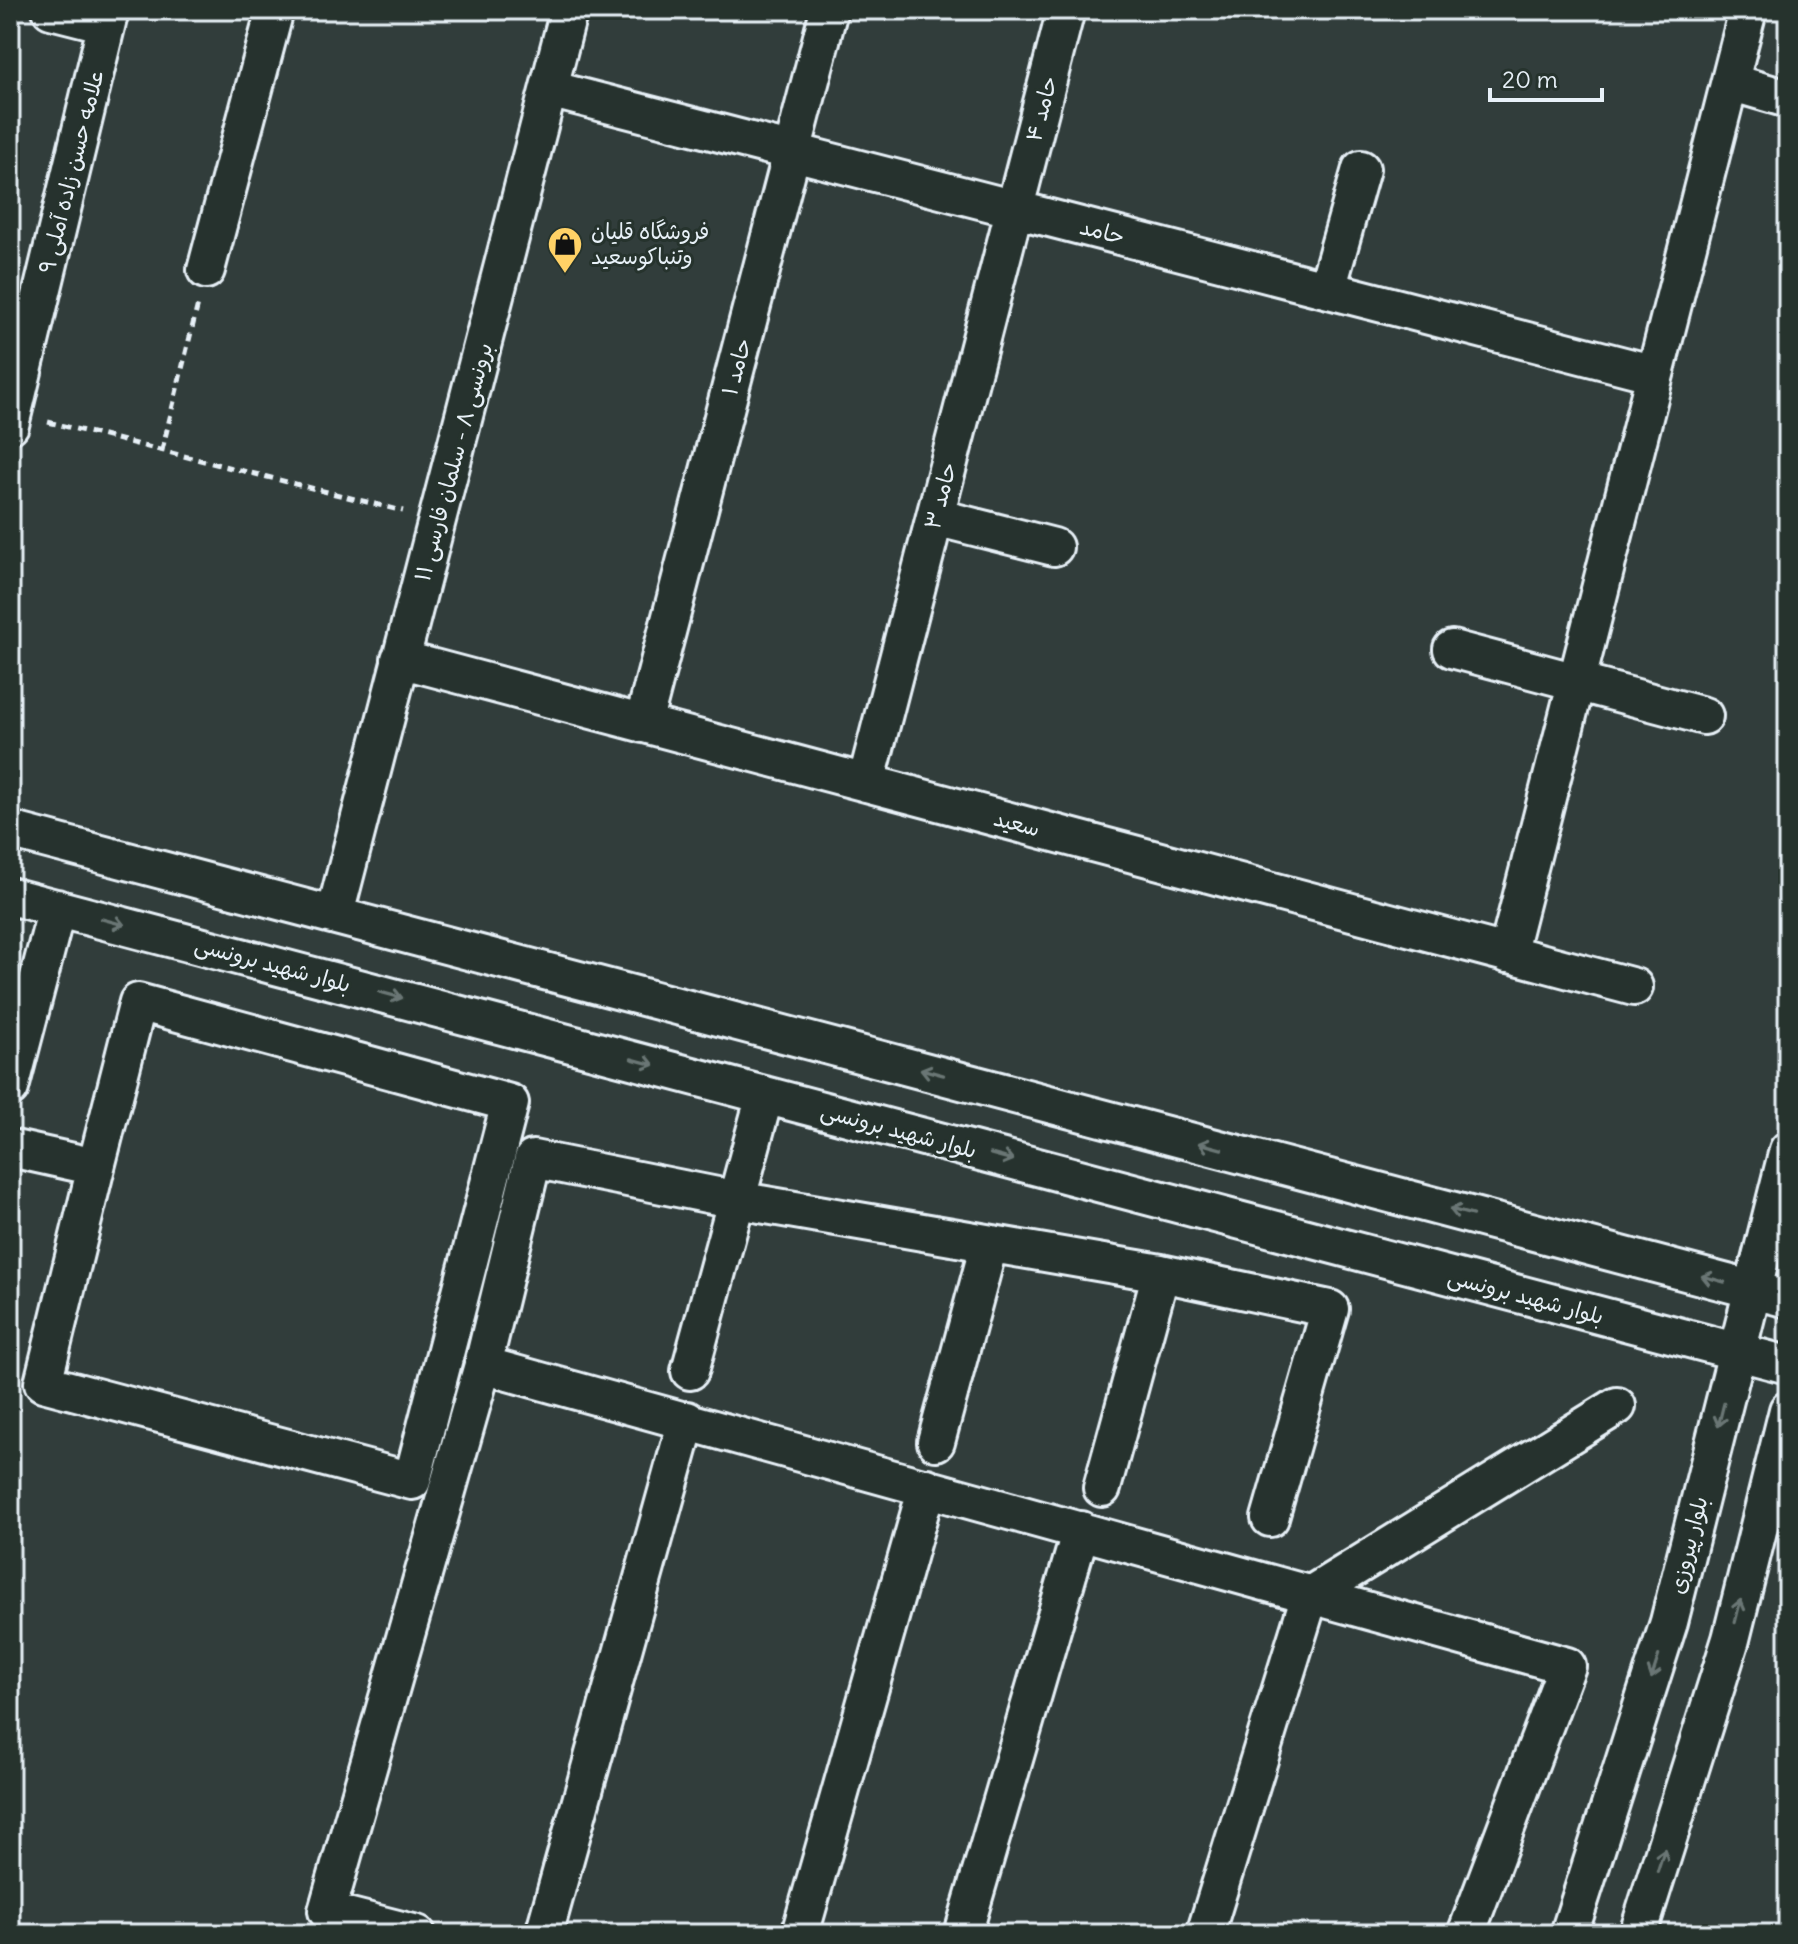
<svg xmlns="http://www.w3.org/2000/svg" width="1798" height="1944" font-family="Delius,'Playpen Sans Arabic',sans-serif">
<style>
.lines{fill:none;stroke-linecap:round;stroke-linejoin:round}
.minor-casing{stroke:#e8f1f8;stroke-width:42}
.path{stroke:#e8f1f8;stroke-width:5;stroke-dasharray:8 6;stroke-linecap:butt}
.minor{stroke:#26332d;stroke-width:36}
.oneway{stroke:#6a7674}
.labels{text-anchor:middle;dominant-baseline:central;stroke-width:6;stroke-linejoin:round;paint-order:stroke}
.street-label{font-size:22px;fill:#e8f1f8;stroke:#26332d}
.poi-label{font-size:22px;fill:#e8f1f8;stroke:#26332d;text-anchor:start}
</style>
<rect width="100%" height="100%" fill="#313d3b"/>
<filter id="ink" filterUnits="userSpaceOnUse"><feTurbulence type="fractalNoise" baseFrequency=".0125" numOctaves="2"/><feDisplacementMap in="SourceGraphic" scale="16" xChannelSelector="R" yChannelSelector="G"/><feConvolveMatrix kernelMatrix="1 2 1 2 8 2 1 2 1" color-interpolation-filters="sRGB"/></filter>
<g filter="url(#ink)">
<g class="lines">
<!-- minor casing -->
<g class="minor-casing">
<path id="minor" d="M 51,10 L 106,24
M 1730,82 L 1788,99
M 549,89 L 1655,374
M 206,270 L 275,10
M 1327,289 L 1361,169
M 10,425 L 110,10
M 935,517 L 1054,547
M 1452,649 L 1704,716
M 400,659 L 1634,987
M 643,724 L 829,10
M 866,783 L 1066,10
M 10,830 L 1788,1299
M 10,896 L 1788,1365
M 335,914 L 569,10
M 1507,954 L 1748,10
M 10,1088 L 57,908
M 10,1148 L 96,1167 L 43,1383 L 412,1481 L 510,1103 L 138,1002 L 96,1167
M 1161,1273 L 1330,1309 L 1270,1518
M 483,1365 L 1567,1666 L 1466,1934
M 690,1371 L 765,1095
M 936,1442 L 989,1245
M 417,1934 L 327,1911 L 483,1365 L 533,1159 L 737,1200 L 1161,1273 L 1102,1488
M 544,1934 L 687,1420
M 800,1934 L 927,1487
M 963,1934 L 1081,1530
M 1205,1934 L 1310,1595 L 1617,1406
M 1569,1934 L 1669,1622 L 1788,1150
M 1638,1934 L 1731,1639 L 1788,1410"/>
</g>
<!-- path -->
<path class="path" d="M 48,422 L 403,511
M 162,450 L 198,304"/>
<!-- minor -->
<use href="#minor" class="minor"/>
</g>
<!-- one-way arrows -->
<defs><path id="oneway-shaft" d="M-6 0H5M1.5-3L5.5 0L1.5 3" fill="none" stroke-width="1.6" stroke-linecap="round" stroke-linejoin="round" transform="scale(2)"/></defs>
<g class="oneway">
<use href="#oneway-shaft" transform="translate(113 922) rotate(15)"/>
<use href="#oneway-shaft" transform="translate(391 995) rotate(15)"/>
<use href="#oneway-shaft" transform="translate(643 1062) rotate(15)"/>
<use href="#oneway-shaft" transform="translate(932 1072) rotate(-165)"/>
<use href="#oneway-shaft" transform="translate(1210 1146) rotate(-165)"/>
<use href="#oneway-shaft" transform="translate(1002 1157) rotate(15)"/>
<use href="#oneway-shaft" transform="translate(1461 1212) rotate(-165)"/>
<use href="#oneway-shaft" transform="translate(1713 1279) rotate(-165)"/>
<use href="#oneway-shaft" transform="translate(1721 1415) rotate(104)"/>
<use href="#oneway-shaft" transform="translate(1738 1611) rotate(-76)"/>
<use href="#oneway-shaft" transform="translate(1655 1667) rotate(108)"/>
<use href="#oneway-shaft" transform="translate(1661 1860) rotate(-72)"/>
</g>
</g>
<!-- icons -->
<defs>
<g id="shop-pin" transform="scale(1.8)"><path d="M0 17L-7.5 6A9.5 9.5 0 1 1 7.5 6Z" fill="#ffd166" stroke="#26332d"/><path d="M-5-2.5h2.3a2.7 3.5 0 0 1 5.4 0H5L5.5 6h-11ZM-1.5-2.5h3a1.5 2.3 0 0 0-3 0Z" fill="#111"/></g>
</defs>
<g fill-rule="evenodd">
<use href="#shop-pin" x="565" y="244"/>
</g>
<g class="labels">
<!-- street labels -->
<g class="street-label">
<text transform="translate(1041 109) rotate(-75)">حامد ۴</text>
<text transform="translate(71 171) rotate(-76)">علامه حسن زاده آملی ۹</text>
<text transform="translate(1102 231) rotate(14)">حامد</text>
<text transform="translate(736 367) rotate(-75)">حامد ۱</text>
<text transform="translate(453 462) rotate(-75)">برونسی ۸ - سلمان فارسی ۱۱</text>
<text transform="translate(940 496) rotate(-75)">حامد ۳</text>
<text transform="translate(1017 823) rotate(15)">سعید</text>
<text transform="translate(273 964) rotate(15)">بلوار شهید برونسی</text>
<text transform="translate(899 1130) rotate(15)">بلوار شهید برونسی</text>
<text transform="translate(1526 1296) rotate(15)">بلوار شهید برونسی</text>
<text transform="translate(1688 1545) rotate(-76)">بلوار پیروزی</text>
</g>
<!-- poi labels -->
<g class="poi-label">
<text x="591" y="231">فروشگاه قلیان<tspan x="591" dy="25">وتنباکوسعید</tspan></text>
</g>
</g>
<!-- margin -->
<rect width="1798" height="1944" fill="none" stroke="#26332d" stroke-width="40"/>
<rect x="20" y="20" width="1758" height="1904" fill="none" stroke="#e8f1f8" stroke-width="3" filter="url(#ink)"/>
<!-- scale -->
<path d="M1490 88v12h112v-12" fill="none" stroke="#e8f1f8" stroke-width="4"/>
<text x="1502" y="88" font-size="24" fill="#e8f1f8" stroke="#26332d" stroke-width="6" paint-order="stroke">20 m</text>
</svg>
